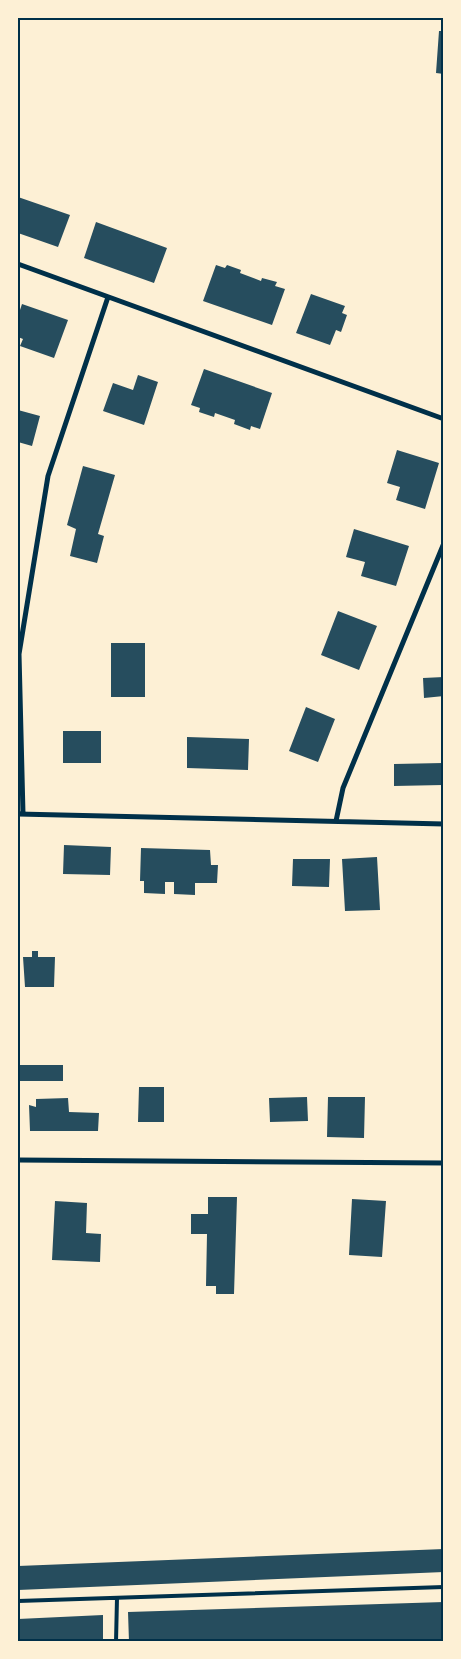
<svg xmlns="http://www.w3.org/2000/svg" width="461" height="1659" font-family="'Exo 2',sans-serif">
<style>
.building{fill:#264d5e}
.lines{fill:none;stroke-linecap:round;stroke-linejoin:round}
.service{stroke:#003049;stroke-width:4}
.minor{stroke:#003049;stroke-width:5}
.neatline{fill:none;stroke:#003049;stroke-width:2}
</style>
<rect width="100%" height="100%" fill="#fdf0d5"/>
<!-- building -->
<path class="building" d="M 439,31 L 444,31 L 444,74 L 436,73 Z
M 18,197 L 70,215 L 58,247 L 18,233 Z
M 96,222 L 167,248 L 154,283 L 84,258 Z
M 216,265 L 225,268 L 227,265 L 241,270 L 240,273 L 261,281 L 262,278 L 277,282 L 275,286 L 285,289 L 272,325 L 203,301 Z
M 311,294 L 345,306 L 342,313 L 347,315 L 341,332 L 336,330 L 330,345 L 296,333 Z
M 22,304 L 68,320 L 54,358 L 20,346 L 23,339 L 18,337 L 18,316 Z
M 204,369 L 272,393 L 260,429 L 251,426 L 250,430 L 234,424 L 235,420 L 215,413 L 214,417 L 199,412 L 200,408 L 191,405 Z
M 138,375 L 158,382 L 144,425 L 103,411 L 113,383 L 133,390 Z
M 18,410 L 40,416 L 32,446 L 18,442 Z
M 397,450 L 439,463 L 425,509 L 396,500 L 400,487 L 387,483 Z
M 83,466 L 115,475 L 98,534 L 104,536 L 97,563 L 70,556 L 76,529 L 67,525 Z
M 354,529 L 409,546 L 396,586 L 361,576 L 365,562 L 346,557 Z
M 338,611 L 377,626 L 359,670 L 321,655 Z
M 111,643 L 145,643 L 145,697 L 111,697 Z
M 444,677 L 444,696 L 424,698 L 423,678 Z
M 306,707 L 335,719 L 318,762 L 289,751 Z
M 63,731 L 101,731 L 101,763 L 63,763 Z
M 187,737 L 249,739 L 248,770 L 187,768 Z
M 443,763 L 443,785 L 394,786 L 394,764 Z
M 64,845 L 111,847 L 110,875 L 63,874 Z
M 141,848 L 210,850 L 211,865 L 218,865 L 217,883 L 195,883 L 195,895 L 174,894 L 174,882 L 165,882 L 165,894 L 144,893 L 144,881 L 140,881 Z
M 377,857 L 380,910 L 345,911 L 342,859 Z
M 293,859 L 330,859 L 329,887 L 292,886 Z
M 32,951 L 38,951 L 38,957 L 55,957 L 54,987 L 25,987 L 23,957 L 32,957 Z
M 18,1065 L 63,1065 L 63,1081 L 18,1081 Z
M 139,1087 L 164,1087 L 164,1122 L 138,1122 Z
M 307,1097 L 308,1121 L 270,1122 L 269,1098 Z
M 328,1097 L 365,1097 L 364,1138 L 327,1137 Z
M 68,1098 L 69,1112 L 99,1113 L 98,1131 L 30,1131 L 29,1105 L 36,1107 L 36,1099 Z
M 208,1197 L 237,1197 L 234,1294 L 216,1294 L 216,1286 L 206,1286 L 207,1234 L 191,1234 L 191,1214 L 208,1214 Z
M 352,1199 L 386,1201 L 382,1257 L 349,1255 Z
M 55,1201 L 87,1203 L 86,1233 L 101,1234 L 100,1262 L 52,1260 Z
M 444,1549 L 444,1572 L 18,1590 L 18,1566 Z
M 444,1602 L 444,1639 L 355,1642 L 129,1642 L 128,1612 Z
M 103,1615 L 103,1642 L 18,1642 L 18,1619 Z"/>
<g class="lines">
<!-- service -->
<path class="service" d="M 18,1601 L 444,1587
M 116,1642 L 117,1598"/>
<!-- minor -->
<path class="minor" d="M 18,264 L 444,419
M 18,814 L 444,824
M 23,814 L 19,654 L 48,476 L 108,297
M 336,821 L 343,788 L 444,543
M 18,1160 L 444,1163"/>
</g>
<!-- border -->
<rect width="461" height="1659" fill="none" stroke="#fdf0d5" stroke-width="38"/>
<rect x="19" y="19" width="423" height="1621" class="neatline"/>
</svg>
